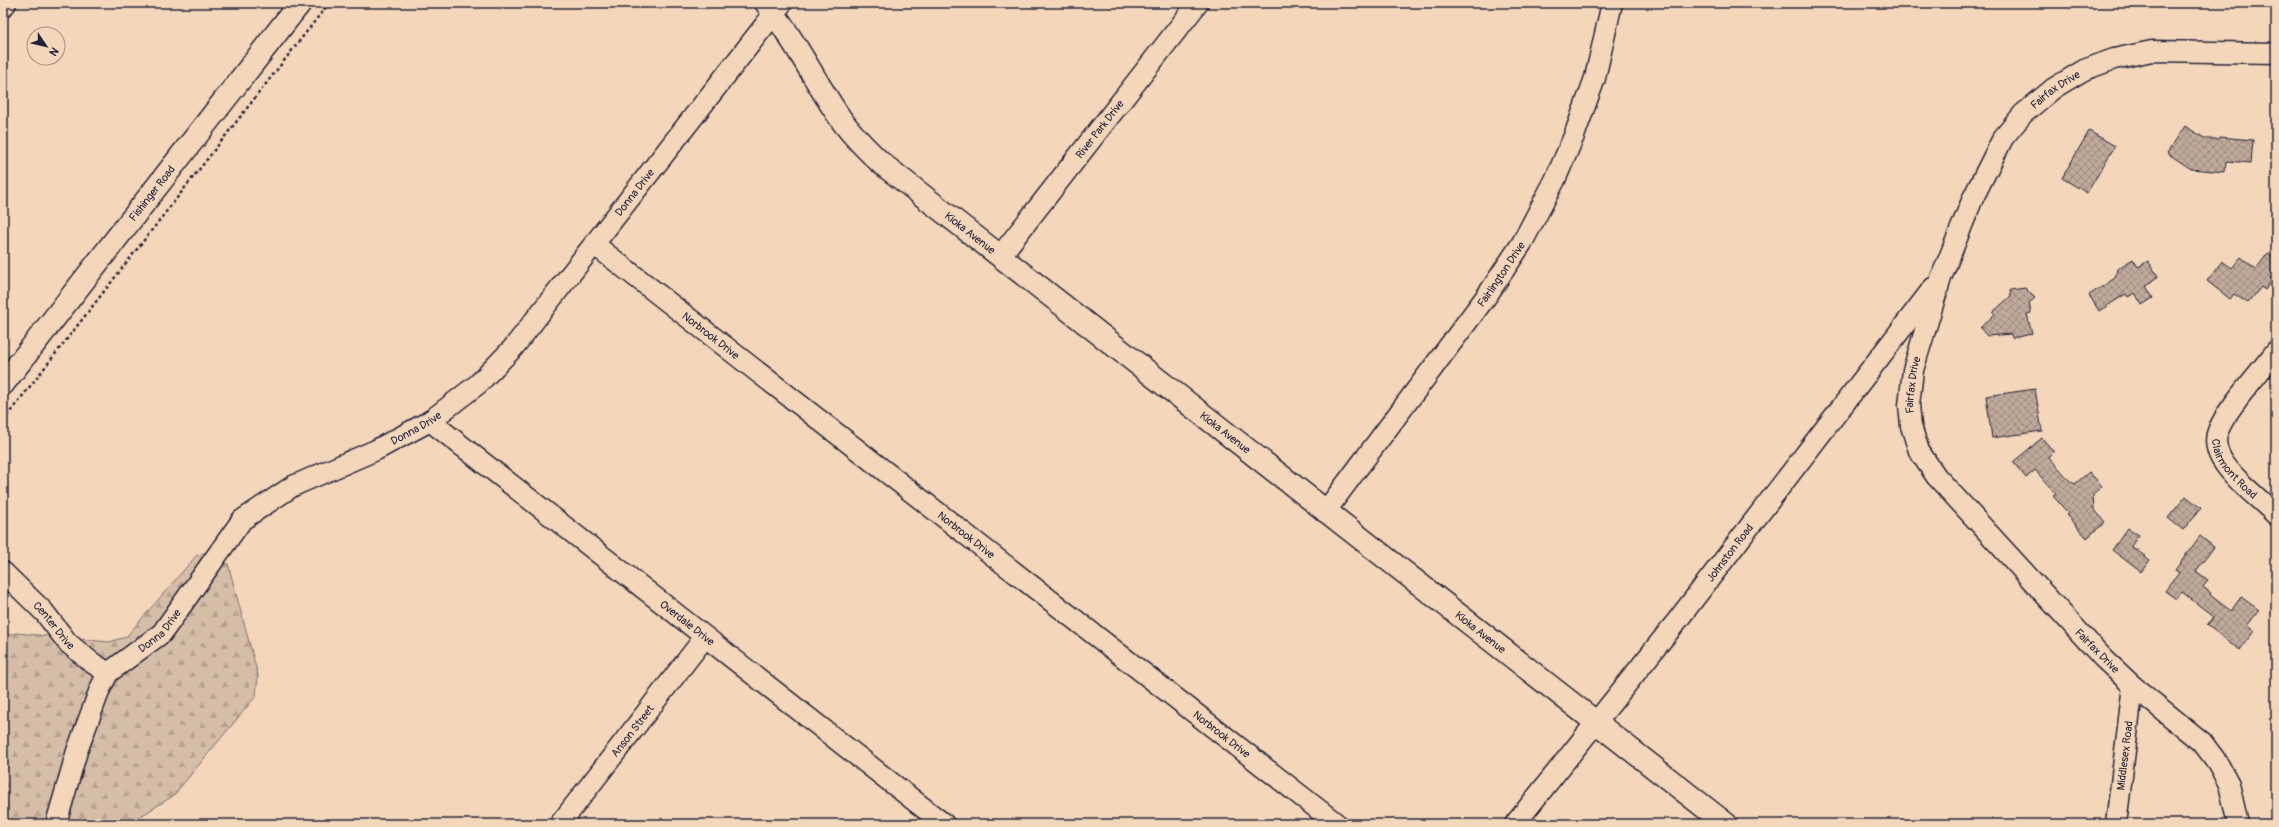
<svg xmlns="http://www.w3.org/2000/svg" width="2279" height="827" font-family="Pangolin,sans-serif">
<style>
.forest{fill:url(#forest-firs);stroke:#7c7071}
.building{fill:url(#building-cross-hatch);stroke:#22223b}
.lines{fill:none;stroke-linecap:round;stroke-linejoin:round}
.minor-casing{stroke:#22223b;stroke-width:23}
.tertiary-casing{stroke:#22223b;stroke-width:25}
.primary-casing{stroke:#22223b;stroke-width:25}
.path{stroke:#22223b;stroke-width:2.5;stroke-dasharray:3 3;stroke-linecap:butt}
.minor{stroke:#f4d7ba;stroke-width:20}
.tertiary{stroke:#f4d7ba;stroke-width:22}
.primary{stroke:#f4d7ba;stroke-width:22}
.labels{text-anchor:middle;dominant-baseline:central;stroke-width:3.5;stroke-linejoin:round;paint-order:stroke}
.street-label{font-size:11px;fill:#22223b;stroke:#f4d7ba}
</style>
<defs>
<pattern id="forest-firs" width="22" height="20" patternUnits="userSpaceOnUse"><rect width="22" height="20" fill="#d6bda7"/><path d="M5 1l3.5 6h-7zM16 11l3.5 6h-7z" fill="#b7a291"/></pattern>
<pattern id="building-cross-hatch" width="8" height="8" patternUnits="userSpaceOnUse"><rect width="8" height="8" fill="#c0aa9b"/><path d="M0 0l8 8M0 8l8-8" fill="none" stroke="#9c8a80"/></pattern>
</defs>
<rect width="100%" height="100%" fill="#f4d7ba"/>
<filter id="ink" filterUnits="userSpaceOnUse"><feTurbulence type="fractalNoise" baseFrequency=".025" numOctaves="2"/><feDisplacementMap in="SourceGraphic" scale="8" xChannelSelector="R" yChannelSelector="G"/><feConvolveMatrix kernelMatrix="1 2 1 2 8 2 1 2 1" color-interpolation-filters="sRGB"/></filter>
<g filter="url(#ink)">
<!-- forest -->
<path class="forest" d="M 209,551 L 228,564 L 258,675 L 256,696 L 173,796 L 128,824 L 3,824 L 3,636 L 17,633 L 109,642 L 126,637 L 196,556 Z"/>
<!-- building -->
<path class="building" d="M 2185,126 L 2206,139 L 2218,139 L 2220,137 L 2253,140 L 2251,163 L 2226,161 L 2225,172 L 2191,169 L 2167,153 Z
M 2089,131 L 2115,146 L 2087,193 L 2062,178 Z
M 2268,253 L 2276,258 L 2276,276 L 2265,290 L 2261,287 L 2248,303 L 2234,294 L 2230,299 L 2207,281 L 2222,261 L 2232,268 L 2241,257 L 2256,269 Z
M 2133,259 L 2138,267 L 2148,261 L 2158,276 L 2146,286 L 2153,298 L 2142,305 L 2135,293 L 2128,297 L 2126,294 L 2099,311 L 2089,295 L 2115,278 L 2117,269 Z
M 2025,288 L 2035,298 L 2029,303 L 2031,313 L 2027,314 L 2032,334 L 2012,338 L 2011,334 L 1987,336 L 1980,328 L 1995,314 L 1993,312 L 2011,296 L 2010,290 Z
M 2035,389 L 2042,431 L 1992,438 L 1986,396 Z
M 2042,438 L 2054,452 L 2049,457 L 2070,481 L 2075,484 L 2089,472 L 2102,486 L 2093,494 L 2094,509 L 2105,522 L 2087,538 L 2066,515 L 2068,513 L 2053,496 L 2056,494 L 2035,470 L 2026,478 L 2013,462 Z
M 2186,496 L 2201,508 L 2183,530 L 2168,518 Z
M 2128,528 L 2139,535 L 2131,546 L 2150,560 L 2141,572 L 2112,550 Z
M 2200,536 L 2214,547 L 2196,571 L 2208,580 L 2203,587 L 2211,593 L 2210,595 L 2231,611 L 2241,597 L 2259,610 L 2247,626 L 2254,631 L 2240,650 L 2207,625 L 2214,617 L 2182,592 L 2176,599 L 2165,591 L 2179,573 L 2175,570 Z"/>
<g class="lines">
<!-- minor casing -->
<g class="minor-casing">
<g id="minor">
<path d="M 3,7 L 6,3"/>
<path id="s1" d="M 595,245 L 1337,824"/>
<path id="s2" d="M 1001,255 L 1198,3"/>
<path id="s3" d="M 2276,351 C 2261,371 2226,409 2218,431 C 2214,440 2217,452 2222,460 C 2234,480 2260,499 2276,515"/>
<path id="s4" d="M 430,421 L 944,824"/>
<path id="s5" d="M 1325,512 L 1488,294 L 1522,243 L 1555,180 L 1574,136 L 1595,78 L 1612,3"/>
<path id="s6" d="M 3,572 L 44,612 L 68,643 L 91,662 L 108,673"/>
<path id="s7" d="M 56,824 L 77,751 L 100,689 L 108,673 L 162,633 L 242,520 L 293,486 L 376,450 L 430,421 L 478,384 L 513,348 L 782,3"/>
<path id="s8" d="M 560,824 L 705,637"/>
<path id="s9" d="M 1515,824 L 1677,621 L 1933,288"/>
<path id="s10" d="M 2116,824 L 2133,686"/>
<path id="s11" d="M 2238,824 L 2229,784 L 2217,762 L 2202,742 L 2133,686 L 2103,658 L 1936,476 L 1919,451 L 1911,426 L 1909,405 L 1913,370 L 1941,278 L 1973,198 L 2003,138 L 2023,114 L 2054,88 L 2084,70 L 2114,59 L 2152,51 L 2276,53"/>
</g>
</g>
<!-- tertiary casing -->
<g class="tertiary-casing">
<g id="tertiary">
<path id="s12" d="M 766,3 C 794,38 813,78 838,115 C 850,133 865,148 881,163 L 1726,824"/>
</g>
</g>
<!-- primary casing -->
<g class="primary-casing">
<g id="primary">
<path id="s13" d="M 3,384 L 300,3"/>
</g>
</g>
<!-- path -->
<path class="path" d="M 3,421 L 329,3"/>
<!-- minor -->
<use href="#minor" class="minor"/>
<!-- tertiary -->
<use href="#tertiary" class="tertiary"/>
<!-- primary -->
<use href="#primary" class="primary"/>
</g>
</g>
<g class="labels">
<!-- street labels -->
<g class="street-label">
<text stroke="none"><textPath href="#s11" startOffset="902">Fairfax Drive</textPath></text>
<text stroke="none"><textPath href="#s2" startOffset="160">River Park Drive</textPath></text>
<text stroke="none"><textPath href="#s7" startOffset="887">Donna Drive</textPath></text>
<text stroke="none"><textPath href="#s13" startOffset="242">Fishinger Road</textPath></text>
<text stroke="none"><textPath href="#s12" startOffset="311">Kioka Avenue</textPath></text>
<text stroke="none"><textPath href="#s5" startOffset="296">Fairlington Drive</textPath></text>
<text stroke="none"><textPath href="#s1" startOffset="147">Norbrook Drive</textPath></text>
<text stroke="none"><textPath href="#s11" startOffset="566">Fairfax Drive</textPath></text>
<text stroke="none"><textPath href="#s7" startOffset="563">Donna Drive</textPath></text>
<text stroke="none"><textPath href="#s12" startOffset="635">Kioka Avenue</textPath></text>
<text stroke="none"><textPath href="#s3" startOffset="143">Clairmont Road</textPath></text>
<text stroke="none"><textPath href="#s1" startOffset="471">Norbrook Drive</textPath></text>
<text stroke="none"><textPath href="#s9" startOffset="346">Johnston Road</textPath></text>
<text stroke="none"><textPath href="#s4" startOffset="327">Overdale Drive</textPath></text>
<text stroke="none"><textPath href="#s6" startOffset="74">Center Drive</textPath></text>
<text stroke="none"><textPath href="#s7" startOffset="227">Donna Drive</textPath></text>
<text stroke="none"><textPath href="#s12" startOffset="959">Kioka Avenue</textPath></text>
<text transform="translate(2097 651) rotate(45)">Fairfax Drive</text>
<text stroke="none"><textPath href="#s8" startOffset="118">Anson Street</textPath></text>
<text stroke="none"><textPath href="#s1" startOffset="795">Norbrook Drive</textPath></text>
<text stroke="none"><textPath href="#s10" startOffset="69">Middlesex Road</textPath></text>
</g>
</g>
<!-- margin -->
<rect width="2279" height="827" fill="none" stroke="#f4d7ba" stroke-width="16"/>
<rect x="8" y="8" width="2263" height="811" fill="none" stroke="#22223b" stroke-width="1.5" filter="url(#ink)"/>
<!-- north arrow -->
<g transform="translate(46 46) rotate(125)"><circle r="19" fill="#f4d7ba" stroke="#a08f87"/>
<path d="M0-3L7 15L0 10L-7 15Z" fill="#22223b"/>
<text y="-6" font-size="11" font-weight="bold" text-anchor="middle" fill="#22223b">N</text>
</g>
</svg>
